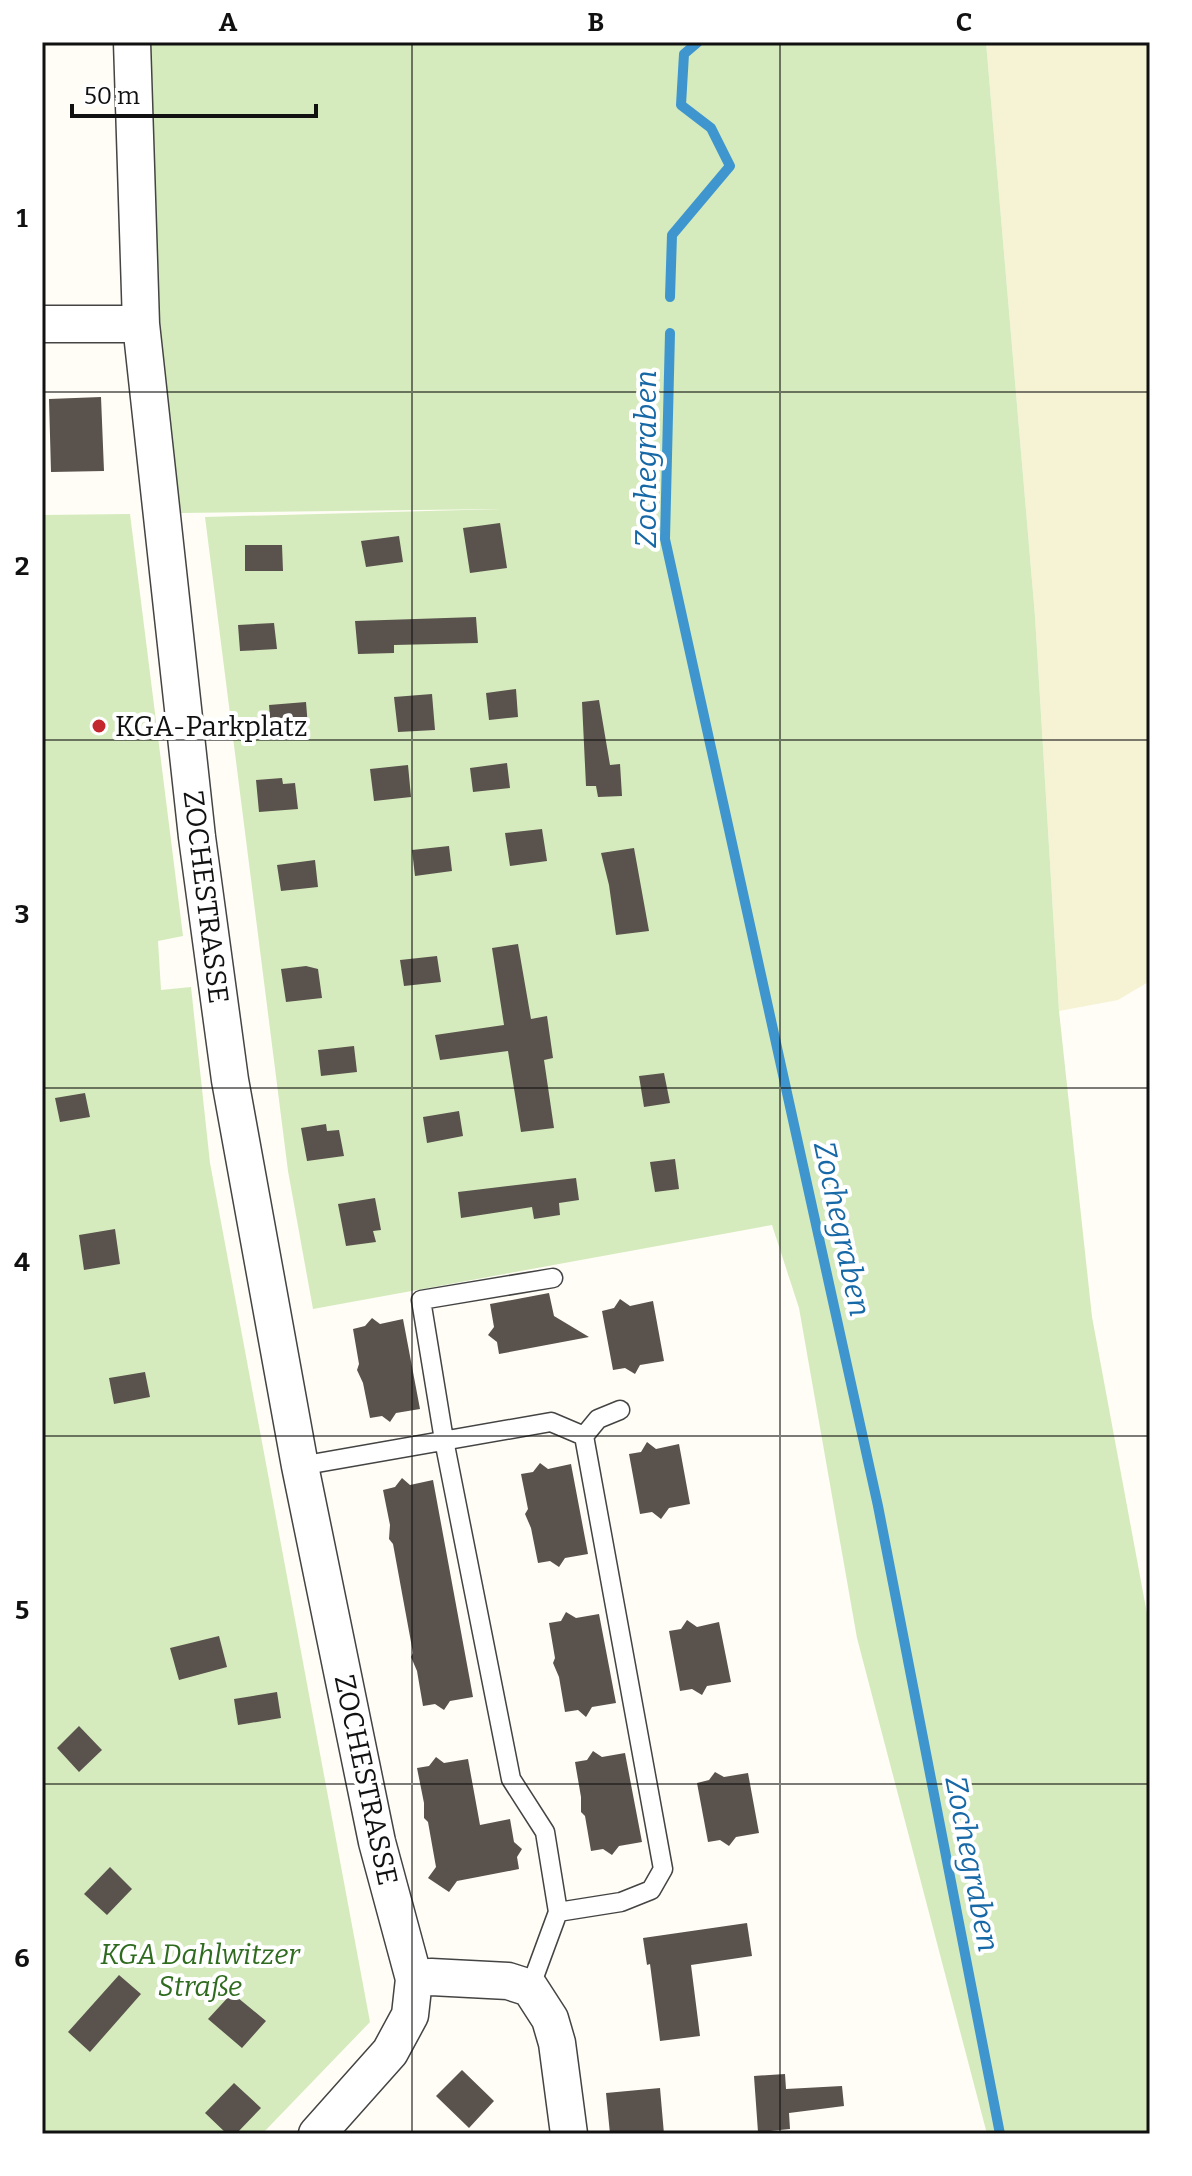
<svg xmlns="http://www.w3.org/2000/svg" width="1192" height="2176" font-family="Bitter,serif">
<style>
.farmland{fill:#f6f3d4}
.green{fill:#d5ebbd}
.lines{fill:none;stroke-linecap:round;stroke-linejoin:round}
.stream{stroke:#3f96cf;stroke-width:10}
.building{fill:#5a524d}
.lane-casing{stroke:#444;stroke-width:21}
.street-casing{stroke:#444;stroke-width:39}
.lane{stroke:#fff;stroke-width:18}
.street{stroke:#fff;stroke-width:36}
.grid{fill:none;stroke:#111;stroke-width:2;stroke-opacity:0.55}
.poi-dot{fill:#c4262e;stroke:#fff;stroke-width:3}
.labels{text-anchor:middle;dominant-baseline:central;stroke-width:8;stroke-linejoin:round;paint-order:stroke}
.poi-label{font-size:28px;fill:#111;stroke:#fff;text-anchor:start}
.street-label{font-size:28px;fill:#111;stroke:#fff}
.park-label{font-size:28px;font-style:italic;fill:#2f6b1f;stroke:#fff}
.water-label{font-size:30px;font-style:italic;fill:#1768a6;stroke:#fff}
.neatline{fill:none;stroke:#111;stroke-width:3}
.grid-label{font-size:26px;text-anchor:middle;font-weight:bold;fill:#111}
</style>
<rect width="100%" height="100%" fill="#fffdf5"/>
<!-- farmland -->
<path class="farmland" d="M 986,42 L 1150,42 L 1150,981 L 1118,1000 L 1059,1011 L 1035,616 Z"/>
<!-- green -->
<path class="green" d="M 147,42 L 986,42 L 1035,616 L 1059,1011 L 1092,1317 L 1150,1630 L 1150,2134 L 987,2134 L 857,1638 L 799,1308 L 772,1225 L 313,1309 L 288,1171 L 205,517 L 501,509 L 181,513 L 157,334 Z
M 130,514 L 183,936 L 158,941 L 161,990 L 191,987 L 210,1163 L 370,2022 L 262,2134 L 42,2134 L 42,515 Z"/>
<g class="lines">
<!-- stream -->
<path class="stream" d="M 670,297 L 672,235 L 730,166 L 711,128 L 681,105 L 684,54 L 698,42
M 670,333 L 665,539 L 878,1506 L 1000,2134"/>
</g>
<!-- building -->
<path class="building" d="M 101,397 L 104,471 L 51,472 L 49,399 Z
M 500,523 L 507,568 L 470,573 L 463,528 Z
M 399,536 L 403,562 L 366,567 L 361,541 Z
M 245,545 L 282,545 L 283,571 L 245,571 Z
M 476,617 L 478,643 L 394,645 L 394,653 L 358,654 L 355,621 Z
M 274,623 L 277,649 L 240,651 L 238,625 Z
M 516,689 L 518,717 L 489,720 L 486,693 Z
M 432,694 L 435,730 L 398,732 L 394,697 Z
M 599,700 L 610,765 L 620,764 L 622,796 L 598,797 L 596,786 L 586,786 L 582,702 Z
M 306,702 L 308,727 L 271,730 L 269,705 Z
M 507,763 L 510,788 L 473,792 L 470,768 Z
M 408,765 L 411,797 L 374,801 L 370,769 Z
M 282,778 L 283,784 L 295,783 L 298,809 L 259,812 L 256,780 Z
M 542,829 L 547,861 L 510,866 L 505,833 Z
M 449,846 L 452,871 L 415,876 L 412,850 Z
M 634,848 L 649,931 L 616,935 L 609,885 L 601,853 Z
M 315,860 L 318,887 L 281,891 L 277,865 Z
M 518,944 L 531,1019 L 547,1016 L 553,1058 L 544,1060 L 554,1128 L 521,1132 L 508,1051 L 440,1060 L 435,1035 L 504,1025 L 492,948 Z
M 437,956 L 441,982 L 404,986 L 400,960 Z
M 306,966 L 318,969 L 322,998 L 286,1002 L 281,969 Z
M 354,1046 L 357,1072 L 321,1076 L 318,1050 Z
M 664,1073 L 670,1103 L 644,1107 L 639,1076 Z
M 85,1093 L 90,1117 L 60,1122 L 55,1098 Z
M 459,1111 L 463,1136 L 427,1143 L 423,1117 Z
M 326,1124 L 327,1131 L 339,1130 L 344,1156 L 307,1161 L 301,1128 Z
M 675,1159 L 679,1189 L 655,1192 L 650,1162 Z
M 576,1178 L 579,1200 L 559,1203 L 560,1215 L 534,1219 L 532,1207 L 461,1218 L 458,1192 Z
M 375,1198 L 381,1230 L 373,1231 L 376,1242 L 346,1246 L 338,1204 Z
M 115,1229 L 120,1264 L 84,1270 L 79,1235 Z
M 549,1293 L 554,1316 L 589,1337 L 499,1354 L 497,1342 L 488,1335 L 494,1327 L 490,1304 Z
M 620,1299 L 630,1306 L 653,1301 L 664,1361 L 640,1365 L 635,1374 L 625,1368 L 613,1370 L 602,1311 L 614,1308 Z
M 372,1318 L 380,1324 L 403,1319 L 420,1409 L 396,1413 L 390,1422 L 382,1416 L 370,1418 L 363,1383 L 357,1370 L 359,1364 L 353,1329 L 365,1326 Z
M 145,1372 L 150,1397 L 114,1404 L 109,1378 Z
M 647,1442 L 656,1449 L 679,1444 L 690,1504 L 669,1508 L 661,1519 L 652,1512 L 640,1514 L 629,1454 L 641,1452 Z
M 540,1463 L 548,1469 L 571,1464 L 588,1554 L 565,1558 L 559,1567 L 550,1561 L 538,1563 L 531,1528 L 525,1514 L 528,1509 L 521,1474 L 533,1472 Z
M 402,1478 L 410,1485 L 433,1480 L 473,1697 L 450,1701 L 444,1710 L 435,1704 L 423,1706 L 417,1671 L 411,1657 L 413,1653 L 393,1544 L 389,1539 L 390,1525 L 383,1490 L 395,1487 Z
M 566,1612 L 576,1618 L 599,1614 L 616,1703 L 592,1707 L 586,1717 L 578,1710 L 565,1712 L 559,1677 L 553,1663 L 555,1658 L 549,1623 L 561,1621 Z
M 687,1620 L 697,1627 L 719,1622 L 731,1682 L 707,1686 L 702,1695 L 692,1689 L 680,1691 L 669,1631 L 681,1629 Z
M 219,1636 L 227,1667 L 179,1680 L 170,1648 Z
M 277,1692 L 281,1718 L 238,1725 L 234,1699 Z
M 79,1726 L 102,1750 L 79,1772 L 57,1748 Z
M 593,1751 L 602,1757 L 625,1753 L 642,1842 L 619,1846 L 612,1855 L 603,1849 L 591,1851 L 585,1816 L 581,1812 L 581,1797 L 575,1762 L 587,1760 Z
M 436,1757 L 444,1763 L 468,1759 L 480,1825 L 510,1819 L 514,1842 L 522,1849 L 517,1857 L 519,1869 L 457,1881 L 449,1892 L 428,1878 L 436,1867 L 428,1822 L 424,1818 L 424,1803 L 417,1768 L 429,1766 Z
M 715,1772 L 724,1777 L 748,1773 L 759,1833 L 736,1837 L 729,1846 L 720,1840 L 708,1842 L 697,1783 L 709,1780 Z
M 110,1867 L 132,1889 L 107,1915 L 84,1894 Z
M 747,1923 L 752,1956 L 691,1965 L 700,2036 L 660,2041 L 650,1964 L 647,1965 L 643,1938 Z
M 119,1975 L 141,1994 L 90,2052 L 68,2032 Z
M 232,1993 L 266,2021 L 242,2048 L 208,2019 Z
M 462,2070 L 494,2101 L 469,2128 L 436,2096 Z
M 785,2074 L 786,2089 L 842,2086 L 844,2106 L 789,2113 L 790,2129 L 758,2132 L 754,2076 Z
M 234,2083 L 261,2108 L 236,2134 L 227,2134 L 205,2113 Z
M 660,2088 L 664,2134 L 610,2134 L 606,2093 Z"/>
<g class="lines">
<!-- lane casing -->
<g class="lane-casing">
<path id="lane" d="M 300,1466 L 551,1422 L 584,1436 L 598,1419 L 620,1410
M 558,1912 L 621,1902 L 651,1890 L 663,1869 L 584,1436
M 530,1988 L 558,1912 L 545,1832 L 511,1779 L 444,1440 L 421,1300 L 553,1278"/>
</g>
<!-- street casing -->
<g class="street-casing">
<path id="street" d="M 132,42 L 141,324 L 197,837 L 230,1080 L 300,1466 L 377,1842 L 414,1979 L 410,2015 L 390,2052 L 317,2134
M 42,324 L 141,324
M 414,1979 L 431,1977 L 508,1981 L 530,1988 L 550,2019 L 557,2043 L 569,2134"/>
</g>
<!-- lane -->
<use href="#lane" class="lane"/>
<!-- street -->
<use href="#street" class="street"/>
</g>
<!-- grid -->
<path class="grid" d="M 412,42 L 412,2134M 780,42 L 780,2134M 42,392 L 1150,392M 42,740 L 1150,740M 42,1088 L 1150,1088M 42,1436 L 1150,1436M 42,1784 L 1150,1784"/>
<!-- markers -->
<circle class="poi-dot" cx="99" cy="726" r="8"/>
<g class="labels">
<!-- poi labels -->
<g class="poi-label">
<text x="115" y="726">KGA-Parkplatz</text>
</g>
<!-- street labels -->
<g class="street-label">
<text transform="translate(206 897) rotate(83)">ZOCHESTRASSE</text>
<text transform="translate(366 1780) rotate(78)">ZOCHESTRASSE</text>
</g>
<!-- park labels -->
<g class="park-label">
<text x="200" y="1954">KGA Dahlwitzer<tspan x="200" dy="32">Straße</tspan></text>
</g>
<!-- water labels -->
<g class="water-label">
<text transform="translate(646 459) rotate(-90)">Zochegraben</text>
<text transform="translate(842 1229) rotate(78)">Zochegraben</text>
<text transform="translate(972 1864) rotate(79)">Zochegraben</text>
</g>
</g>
<!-- border -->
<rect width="1192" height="2176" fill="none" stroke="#ffffff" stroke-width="88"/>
<!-- scale -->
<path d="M72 104v12h244v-12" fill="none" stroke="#111111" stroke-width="4"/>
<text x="84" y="104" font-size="24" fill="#111111" stroke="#ffffff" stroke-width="6" paint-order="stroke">50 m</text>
<rect x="44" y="44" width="1104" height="2088" class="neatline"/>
<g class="grid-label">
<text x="228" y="31">A</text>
<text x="596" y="31">B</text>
<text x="964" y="31">C</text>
<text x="22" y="227">1</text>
<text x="22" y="575">2</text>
<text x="22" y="923">3</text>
<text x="22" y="1271">4</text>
<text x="22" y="1619">5</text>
<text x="22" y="1967">6</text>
</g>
</svg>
